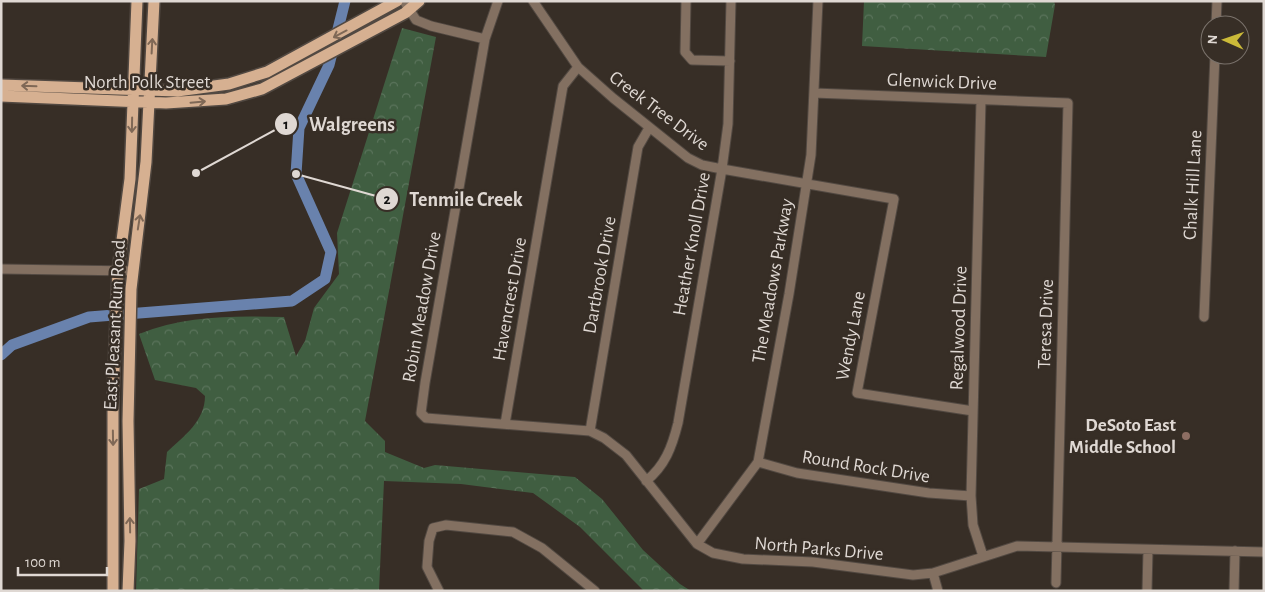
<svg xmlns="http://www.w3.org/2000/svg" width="1265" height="592" font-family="'Alegreya Sans',sans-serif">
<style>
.forest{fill:url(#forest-crowns)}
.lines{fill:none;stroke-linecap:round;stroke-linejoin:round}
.river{stroke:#6982ad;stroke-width:11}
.minor-casing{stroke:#524942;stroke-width:11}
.major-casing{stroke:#524942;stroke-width:14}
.minor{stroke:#837061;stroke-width:9}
.major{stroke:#d6b091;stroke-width:11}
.oneway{stroke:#7f6856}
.education-dot{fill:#8d6e63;stroke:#372e26;stroke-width:2}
.labels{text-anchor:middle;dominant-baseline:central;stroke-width:5;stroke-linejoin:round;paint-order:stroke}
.street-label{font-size:19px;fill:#dfd8d3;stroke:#372e26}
.poi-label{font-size:19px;font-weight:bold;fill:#dfd8d3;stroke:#372e26;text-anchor:end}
.leader{fill:none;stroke:#dfd8d3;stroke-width:2}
.callout-dot{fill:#dfd8d3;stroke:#372e26;stroke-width:2}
.mark-label{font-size:15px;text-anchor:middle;font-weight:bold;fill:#111}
.callout-label{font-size:20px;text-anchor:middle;font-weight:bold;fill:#dfd8d3;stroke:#372e26;stroke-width:5;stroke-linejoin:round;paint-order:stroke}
</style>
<defs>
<pattern id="forest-crowns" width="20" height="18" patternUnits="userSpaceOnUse" patternTransform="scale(1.25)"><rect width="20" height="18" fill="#405e41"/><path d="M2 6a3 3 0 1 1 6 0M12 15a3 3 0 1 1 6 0" fill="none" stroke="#5b745c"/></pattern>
</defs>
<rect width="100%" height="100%" fill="#372e26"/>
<!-- forest -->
<path class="forest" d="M 864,1 L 1054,1 L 1055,5 L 1046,57 L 862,46 Z
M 402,28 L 436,37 L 365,421 L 385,441 L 385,452 L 424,468 L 435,465 L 575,477 L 602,499 L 643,550 L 680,584 L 691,591 L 644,591 L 580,527 L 533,493 L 461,484 L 384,481 L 379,591 L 136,591 L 139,489 L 164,479 L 167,452 C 184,436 205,421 205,396 L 196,388 L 155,380 L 139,334 C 186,315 234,316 284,317 L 296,356 L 305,341 L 314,308 L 339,274 L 337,233 Z"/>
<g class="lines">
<!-- river -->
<path class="river" d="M 1,355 L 12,345 L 89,317 L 292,301 L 325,279 L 331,252 L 296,174 L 299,128 L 329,65 L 345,1"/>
<!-- minor casing -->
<g class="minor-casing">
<path id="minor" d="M 404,1 L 416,20 L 431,26 L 485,39
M 498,1 L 485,39 L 425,383 L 421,413 L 426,418 L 590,431 L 604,438 L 626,455 L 697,544 L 713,553 L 743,559 L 813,562 L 913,575 L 933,573 L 1017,546 L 1264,552
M 533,1 L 578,67 L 613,98 L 688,158 L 702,165 L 722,169 L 894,199 L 857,393 L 973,411
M 686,1 L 685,52 L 692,60 L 730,61
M 1216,25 L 1217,1
M 814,93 L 1068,103 L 1056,583
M 981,100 L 971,496 L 973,525 L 983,556
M 1,269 L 132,271
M 1204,317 L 1215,55
M 505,424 L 563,86 L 578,67
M 590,431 L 638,147 L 649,128
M 758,462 L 797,473 L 929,493 L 971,496
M 646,481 C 665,466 672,447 678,423 L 722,169 L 728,124 L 731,1
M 697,544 L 758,462 L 789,294 L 811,155 L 818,1
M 933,573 L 938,591
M 439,591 L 427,567 L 429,541 L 433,528 L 446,525 L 513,532 L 542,548 L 595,591
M 1147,591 L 1148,550
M 1234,591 L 1235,551"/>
</g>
<!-- major casing -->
<g class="major-casing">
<path id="major" d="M 1,85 L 177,91 L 229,84 L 267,72 L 397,1
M 1,96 L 166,103 L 226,99 L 262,89 L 405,13 L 419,1
M 113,591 L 113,394 L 118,271 L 130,179 L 137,1
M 128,591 L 130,541 L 128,421 L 131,289 L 146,162 L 154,1"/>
</g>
<!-- minor -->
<use href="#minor" class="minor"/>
<!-- major -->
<use href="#major" class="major"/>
</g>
<!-- one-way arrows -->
<defs><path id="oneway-shaft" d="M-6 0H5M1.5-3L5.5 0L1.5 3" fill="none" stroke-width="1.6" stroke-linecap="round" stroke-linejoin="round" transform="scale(1.25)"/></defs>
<g class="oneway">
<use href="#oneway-shaft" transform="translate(340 34) rotate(152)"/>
<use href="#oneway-shaft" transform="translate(152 46) rotate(-87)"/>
<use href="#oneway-shaft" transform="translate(29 86) rotate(-178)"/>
<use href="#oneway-shaft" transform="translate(198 102) rotate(-5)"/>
<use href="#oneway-shaft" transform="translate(132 125) rotate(91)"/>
<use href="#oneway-shaft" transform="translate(139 222) rotate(-81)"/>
<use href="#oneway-shaft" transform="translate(113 438) rotate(89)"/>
<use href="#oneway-shaft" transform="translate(130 525) rotate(-91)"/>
</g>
<!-- markers -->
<circle class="education-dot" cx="1186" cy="436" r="5"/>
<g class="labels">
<!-- street labels -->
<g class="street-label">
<text x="147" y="82">North Polk Street</text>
<text transform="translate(942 82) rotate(2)">Glenwick Drive</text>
<text transform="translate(659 111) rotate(37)">Creek Tree Drive</text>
<text transform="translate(1193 185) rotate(-87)">Chalk Hill Lane</text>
<text transform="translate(692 244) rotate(-80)">Heather Knoll Drive</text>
<text transform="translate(600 275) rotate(-80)">Dartbrook Drive</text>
<text transform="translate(773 281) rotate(-80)">The Meadows Parkway</text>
<text transform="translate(510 299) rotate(-80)">Havencrest Drive</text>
<text transform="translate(422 307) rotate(-80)">Robin Meadow Drive</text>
<text transform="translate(1046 324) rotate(-88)">Teresa Drive</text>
<text transform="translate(115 325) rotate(-87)">East Pleasant Run Road</text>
<text transform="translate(959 328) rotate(-88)">Regalwood Drive</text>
<text transform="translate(851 336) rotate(-79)">Wendy Lane</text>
<text transform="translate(866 467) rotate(9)">Round Rock Drive</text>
<text transform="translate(819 549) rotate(5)">North Parks Drive</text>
</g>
<!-- poi labels -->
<g class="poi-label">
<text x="1176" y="425">DeSoto East<tspan x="1176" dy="22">Middle School</tspan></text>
</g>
</g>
<!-- callouts -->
<path class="leader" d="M196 173L286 124M296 174L387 199"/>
<g class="callout-dot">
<circle cx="196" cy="173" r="5"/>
<circle cx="296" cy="174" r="5"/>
<circle cx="286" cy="124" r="12"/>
<circle cx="387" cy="199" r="12"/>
</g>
<g class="mark-label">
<text x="286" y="129">1</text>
<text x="387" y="204">2</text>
</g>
<g class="callout-label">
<text x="352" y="131">Walgreens</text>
<text x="466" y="206">Tenmile Creek</text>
</g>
<!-- border -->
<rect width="1265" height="592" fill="none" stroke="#dfd8d3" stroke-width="5"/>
<!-- north arrow -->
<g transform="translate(1225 40) rotate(272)"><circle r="24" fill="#372e26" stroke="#7a726b"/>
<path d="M0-4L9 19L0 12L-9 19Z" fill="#cbba39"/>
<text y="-8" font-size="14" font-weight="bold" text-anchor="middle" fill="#dfd8d3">N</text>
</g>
<!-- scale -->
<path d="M18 567v8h89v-8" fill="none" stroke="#dfd8d3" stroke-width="2.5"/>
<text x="25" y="567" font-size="15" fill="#dfd8d3" stroke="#372e26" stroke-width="4" paint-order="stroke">100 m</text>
</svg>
